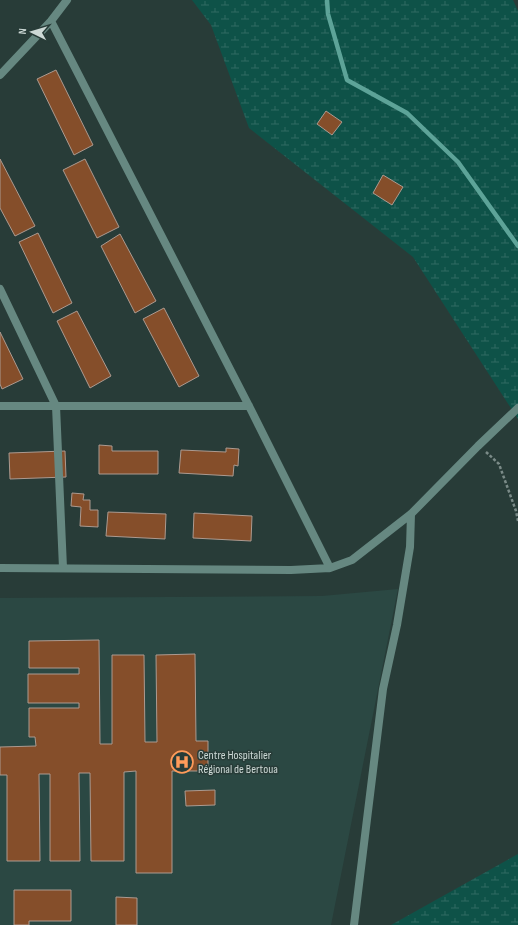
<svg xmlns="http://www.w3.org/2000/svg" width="518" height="925" font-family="'Sofia Sans Condensed',sans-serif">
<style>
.built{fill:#2b4843}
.wetland{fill:url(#wetland-marsh)}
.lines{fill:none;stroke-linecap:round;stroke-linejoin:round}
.stream{stroke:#5da398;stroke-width:4.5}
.building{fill:#854e2a;stroke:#ac9a90}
.path{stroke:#7b8b88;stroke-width:2.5;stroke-dasharray:3 2;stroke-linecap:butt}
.street{stroke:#668881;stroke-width:8}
.labels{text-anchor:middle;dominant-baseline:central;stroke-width:3;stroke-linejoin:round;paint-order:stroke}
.poi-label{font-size:12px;fill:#ccd8d5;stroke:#283c38;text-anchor:start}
</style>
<defs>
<pattern id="wetland-marsh" width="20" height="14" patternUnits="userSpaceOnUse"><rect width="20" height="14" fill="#0e5248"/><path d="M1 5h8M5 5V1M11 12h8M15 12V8" fill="none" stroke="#306a62"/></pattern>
</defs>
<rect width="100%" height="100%" fill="#283c38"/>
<!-- built -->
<path class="built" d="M 398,589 L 331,925 L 0,925 L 0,598 L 322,596 Z"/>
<!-- wetland -->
<path class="wetland" d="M 192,0 L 513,0 L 518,11 L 518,419 L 413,257 L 249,128 L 211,25 Z
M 518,854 L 518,925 L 391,925 Z"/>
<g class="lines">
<!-- stream -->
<path class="stream" d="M 327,0 L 328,14 L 347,80 L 407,113 L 458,162 L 518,246"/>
</g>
<!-- building -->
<path class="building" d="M 56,70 L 93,145 L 74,155 L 37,79 Z
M 326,111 L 342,122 L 332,135 L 317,124 Z
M 0,159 L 35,226 L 15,236 L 0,208 Z
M 85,159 L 119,227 L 97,238 L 63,170 Z
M 383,175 L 403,187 L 392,205 L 373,193 Z
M 38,233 L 72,303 L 53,313 L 19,242 Z
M 120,234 L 156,301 L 135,313 L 101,246 Z
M 164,308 L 199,376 L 179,387 L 143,319 Z
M 77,311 L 111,376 L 90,388 L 57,321 Z
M 0,332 L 23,379 L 2,389 L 0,384 Z
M 99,445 L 112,446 L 112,451 L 158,451 L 158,474 L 99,474 Z
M 226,448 L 239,449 L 238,466 L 234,465 L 233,476 L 179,473 L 181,450 L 226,452 Z
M 65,451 L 66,477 L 10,479 L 9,453 Z
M 72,493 L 84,494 L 83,500 L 90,500 L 90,510 L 98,510 L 98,527 L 80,526 L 81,507 L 71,506 Z
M 108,512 L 166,514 L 165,539 L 106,536 Z
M 194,513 L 252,516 L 251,541 L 193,538 Z
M 99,640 L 100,744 L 112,744 L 112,655 L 144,655 L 145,742 L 157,742 L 156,655 L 195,654 L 196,741 L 208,741 L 208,771 L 172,771 L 172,873 L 136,873 L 136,771 L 124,772 L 124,861 L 91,861 L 90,773 L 79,773 L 80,861 L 50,861 L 50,774 L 39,774 L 40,861 L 7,861 L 7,775 L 0,775 L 0,747 L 36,746 L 35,737 L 29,737 L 29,708 L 79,708 L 79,703 L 28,703 L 28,674 L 79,674 L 79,668 L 29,668 L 29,641 Z
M 215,790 L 215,805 L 186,806 L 185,791 Z
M 14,890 L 71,890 L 71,921 L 29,921 L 29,925 L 14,925 Z
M 116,897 L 137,898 L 137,925 L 116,925 Z"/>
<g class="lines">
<!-- path -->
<path class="path" d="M 486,452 L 499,464 L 516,511 L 518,521"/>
<!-- street -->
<path class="street" d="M 51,21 L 249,406 L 330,568
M 0,75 L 51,21 L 67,0
M 0,289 L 56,406 L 63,568
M 0,406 L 249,406
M 0,568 L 291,570 L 330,568 L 352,560 L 411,514 L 478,446 L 518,408
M 354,925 L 383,689 L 397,625 L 410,547 L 411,514"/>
</g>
<!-- icons -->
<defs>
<g id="hospital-ring" transform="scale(1.15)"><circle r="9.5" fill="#283c38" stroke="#ff9b5a" stroke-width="1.5"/><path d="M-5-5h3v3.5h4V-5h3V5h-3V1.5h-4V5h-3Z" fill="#ff9b5a"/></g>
</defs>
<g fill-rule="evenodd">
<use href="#hospital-ring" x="182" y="762"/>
</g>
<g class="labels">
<!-- poi labels -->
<g class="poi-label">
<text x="198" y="755">Centre Hospitalier<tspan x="198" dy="14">Régional de Bertoua</tspan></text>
</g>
</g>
<!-- north arrow -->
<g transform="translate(32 32) rotate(275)" stroke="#283c38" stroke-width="3" paint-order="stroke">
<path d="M0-3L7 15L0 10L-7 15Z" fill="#ccd8d5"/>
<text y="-6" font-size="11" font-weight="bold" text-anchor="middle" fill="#ccd8d5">N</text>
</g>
</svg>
